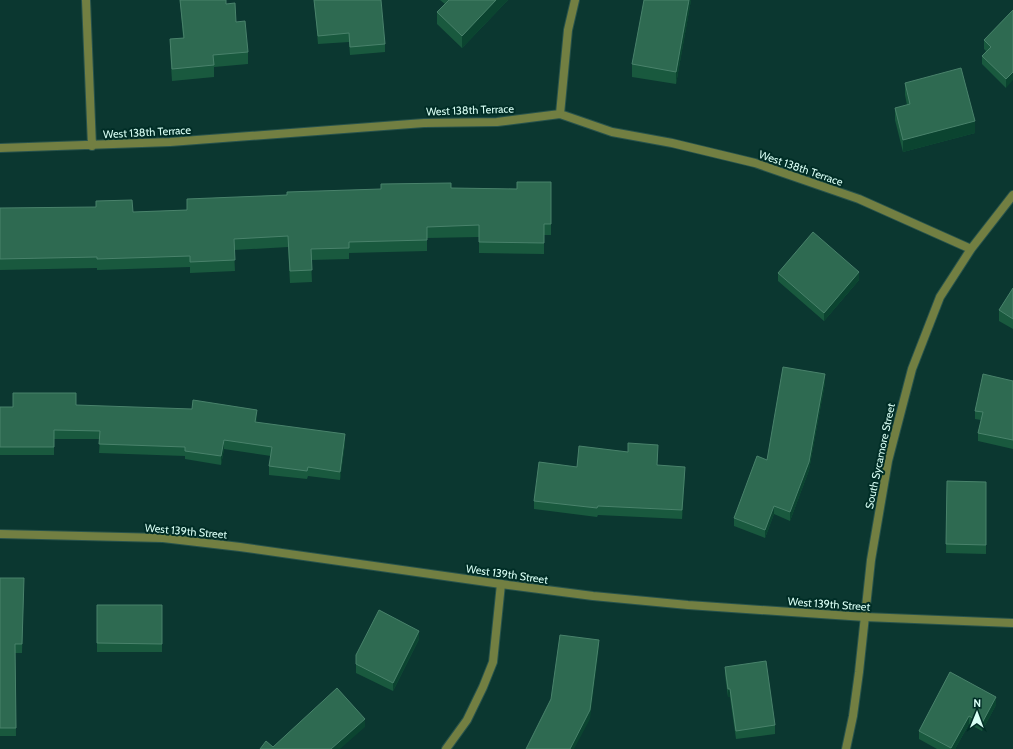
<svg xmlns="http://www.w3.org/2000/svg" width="1013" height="749" font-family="Cabin,sans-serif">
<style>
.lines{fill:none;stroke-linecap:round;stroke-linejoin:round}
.minor-casing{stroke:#28534c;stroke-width:10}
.tertiary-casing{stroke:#28534c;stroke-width:10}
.minor{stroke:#727f42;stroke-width:8}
.tertiary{stroke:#727f42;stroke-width:8}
.wall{fill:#19593e}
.shaded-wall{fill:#0b4430}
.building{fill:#2e6a51;stroke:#49826b}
.labels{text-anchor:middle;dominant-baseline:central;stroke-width:4;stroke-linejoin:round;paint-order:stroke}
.street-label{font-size:11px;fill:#d9fff5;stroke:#002d26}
</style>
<rect width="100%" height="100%" fill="#0b3730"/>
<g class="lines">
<!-- minor casing -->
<g class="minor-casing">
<path id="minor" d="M 86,0 L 92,146
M 560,114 L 568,30 L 575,0
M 0,148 L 170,142 L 424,123 L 497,122 L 560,114 L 612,132 L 672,143 L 755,163 L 859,199 L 971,249
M 446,749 L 467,720 L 483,687 L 493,662 L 501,584
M 846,749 L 853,716 L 859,672 L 871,560 L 888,461 L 912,369 L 940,297 L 971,249 L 1013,195"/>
</g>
<!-- tertiary casing -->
<g class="tertiary-casing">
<path id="tertiary" d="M 0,534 L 163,538 L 240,547 L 501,584 L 593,596 L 688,605 L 865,617 L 1013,623"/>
</g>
<!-- minor -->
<use href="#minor" class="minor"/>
<!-- tertiary -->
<use href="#tertiary" class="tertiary"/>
</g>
<!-- wall -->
<path class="wall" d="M 180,0 L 226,0 L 226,4 L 236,22 L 248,52 L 248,64 L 214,67 L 214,77 L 172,81 L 170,51 L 170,39 L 183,38 Z
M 314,0 L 385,44 L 385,52 L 350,55 L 349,42 L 318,44 Z
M 440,0 L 508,0 L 462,48 L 437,24 L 437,12 L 445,4 Z
M 691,0 L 676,84 L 632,77 L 632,64 Z
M 1013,10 L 1006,88 L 982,64 L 982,56 L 986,51 L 984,49 L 984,40 Z
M 905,83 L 975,133 L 903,152 L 895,120 L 895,108 L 907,105 L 905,95 Z
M 551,182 L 551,235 L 544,235 L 544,254 L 479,253 L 479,237 L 427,238 L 427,251 L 349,253 L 349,259 L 311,260 L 312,282 L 290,283 L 288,247 L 234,250 L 235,271 L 190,273 L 190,267 L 97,270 L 97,268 L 0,270 L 0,208 L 133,212 L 187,210 L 187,199 L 451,188 L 517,189 Z
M 778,273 L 859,280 L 824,321 L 778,281 Z
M 1013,288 L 1013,329 L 999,321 L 999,310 Z
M 1013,381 L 1013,449 L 978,441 L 978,433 L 981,420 L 975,419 L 975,411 Z
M 825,383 L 809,470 L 790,521 L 774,514 L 765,538 L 734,526 L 734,518 L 767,460 Z
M 76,405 L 257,418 L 256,423 L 345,443 L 340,480 L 308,476 L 307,479 L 269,475 L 269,466 L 271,456 L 224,449 L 221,465 L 185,459 L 185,456 L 99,453 L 100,439 L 54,439 L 54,455 L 0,455 L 0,407 L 13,407 Z
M 628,452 L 658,454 L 657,465 L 685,475 L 682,519 L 598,515 L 597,517 L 534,509 L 534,501 L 577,467 Z
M 947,481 L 986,482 L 986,554 L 946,553 Z
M 0,578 L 24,578 L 22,653 L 15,653 L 16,736 L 0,736 Z
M 97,605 L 162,605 L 162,652 L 97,652 Z
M 419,639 L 393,691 L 356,673 L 356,655 Z
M 725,667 L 775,725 L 775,734 L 736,739 L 730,697 L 728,697 L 725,675 Z
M 996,705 L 982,731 L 969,724 L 955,749 L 937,749 L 919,739 L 919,731 Z"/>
<!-- shaded-wall -->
<path class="shaded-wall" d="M 496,0 L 508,0 L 462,48 L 462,36 Z
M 689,0 L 691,0 L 676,84 L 676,72 Z
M 1013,72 L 1013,80 L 1006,88 L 1006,79 Z
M 975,121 L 975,133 L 903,152 L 903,140 Z
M 859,272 L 859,280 L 824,321 L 824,313 Z
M 825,374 L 825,383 L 809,470 L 790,521 L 790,512 Z
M 257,410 L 257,418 L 255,431 L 255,422 Z
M 345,434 L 345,443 L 340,480 L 340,472 Z
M 224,440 L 224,449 L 221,465 L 221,456 Z
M 685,467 L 685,475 L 682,519 L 682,510 Z
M 774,506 L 774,514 L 765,538 L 765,530 Z
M 419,631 L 419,639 L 393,691 L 393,683 Z
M 599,640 L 599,649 L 590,719 L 574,749 L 570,749 Z
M 728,689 L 730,689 L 730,697 L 728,697 Z
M 996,697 L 996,705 L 982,731 L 982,723 Z
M 969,716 L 969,724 L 955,749 L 951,749 Z
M 365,719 L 365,727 L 340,749 L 331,749 Z"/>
<!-- building -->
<path class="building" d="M 180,0 L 226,0 L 226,4 L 235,3 L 236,22 L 245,21 L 248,52 L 213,55 L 214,65 L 172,69 L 170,39 L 184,38 Z
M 314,0 L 381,0 L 385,44 L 350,47 L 349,33 L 318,36 Z
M 449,0 L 496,0 L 462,36 L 437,12 Z
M 644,0 L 689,0 L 676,72 L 632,64 Z
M 1013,10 L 1013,72 L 1006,79 L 982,56 L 991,47 L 984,40 Z
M 961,68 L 975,121 L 903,140 L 895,108 L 910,104 L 905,83 Z
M 517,182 L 551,182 L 551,224 L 544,224 L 544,243 L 479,242 L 479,225 L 427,227 L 427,240 L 349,242 L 349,248 L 311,249 L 312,270 L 290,271 L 288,236 L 234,239 L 235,260 L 190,262 L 190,256 L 97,259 L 97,257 L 0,259 L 0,208 L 96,207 L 96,201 L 132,200 L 133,212 L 187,210 L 187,199 L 287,195 L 287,192 L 381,189 L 381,184 L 451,183 L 451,188 L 517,189 Z
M 813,232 L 859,272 L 824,313 L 778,273 Z
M 1013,288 L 1013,319 L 999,310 Z
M 783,367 L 825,374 L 809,462 L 790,512 L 774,506 L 765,530 L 734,518 L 757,456 L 767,460 Z
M 983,374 L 1013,381 L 1013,440 L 978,433 L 983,412 L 975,411 Z
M 13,393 L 76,393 L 76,405 L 192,409 L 193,400 L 257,410 L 255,422 L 345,434 L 340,472 L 308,467 L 307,471 L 269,466 L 272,447 L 224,440 L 221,456 L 185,451 L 185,447 L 99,444 L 100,431 L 54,430 L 54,447 L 0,447 L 0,407 L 13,407 Z
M 628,443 L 658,445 L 657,465 L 685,467 L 682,510 L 598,506 L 597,508 L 534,501 L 539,462 L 577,467 L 579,446 L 628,452 Z
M 947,481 L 986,482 L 986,545 L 946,544 Z
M 0,578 L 24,578 L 22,644 L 15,644 L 16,728 L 0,728 Z
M 97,605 L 162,605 L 162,644 L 97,643 Z
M 379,610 L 419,631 L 393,683 L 356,664 L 356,655 Z
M 560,635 L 599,640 L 590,710 L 570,749 L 526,749 L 551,699 Z
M 766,661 L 775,725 L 736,731 L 730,689 L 728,689 L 725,667 Z
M 950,672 L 996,697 L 982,723 L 969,716 L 951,748 L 919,731 Z
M 337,688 L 365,719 L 331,749 L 260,749 L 266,741 L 273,747 Z"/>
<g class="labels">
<!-- street labels -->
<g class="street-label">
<text transform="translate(470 110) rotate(-2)">West 138th Terrace</text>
<text transform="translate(147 132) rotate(-3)">West 138th Terrace</text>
<text transform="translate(801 168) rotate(19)">West 138th Terrace</text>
<text transform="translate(880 456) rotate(-78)">South Sycamore Street</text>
<text transform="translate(186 531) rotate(5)">West 139th Street</text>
<text transform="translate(507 574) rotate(8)">West 139th Street</text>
<text transform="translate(829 604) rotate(4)">West 139th Street</text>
</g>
</g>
<!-- north arrow -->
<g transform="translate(977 713) rotate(1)" stroke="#002d26" stroke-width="3" paint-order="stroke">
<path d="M0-3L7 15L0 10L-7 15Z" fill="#d9fff5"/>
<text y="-6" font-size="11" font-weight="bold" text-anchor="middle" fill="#d9fff5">N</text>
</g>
</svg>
